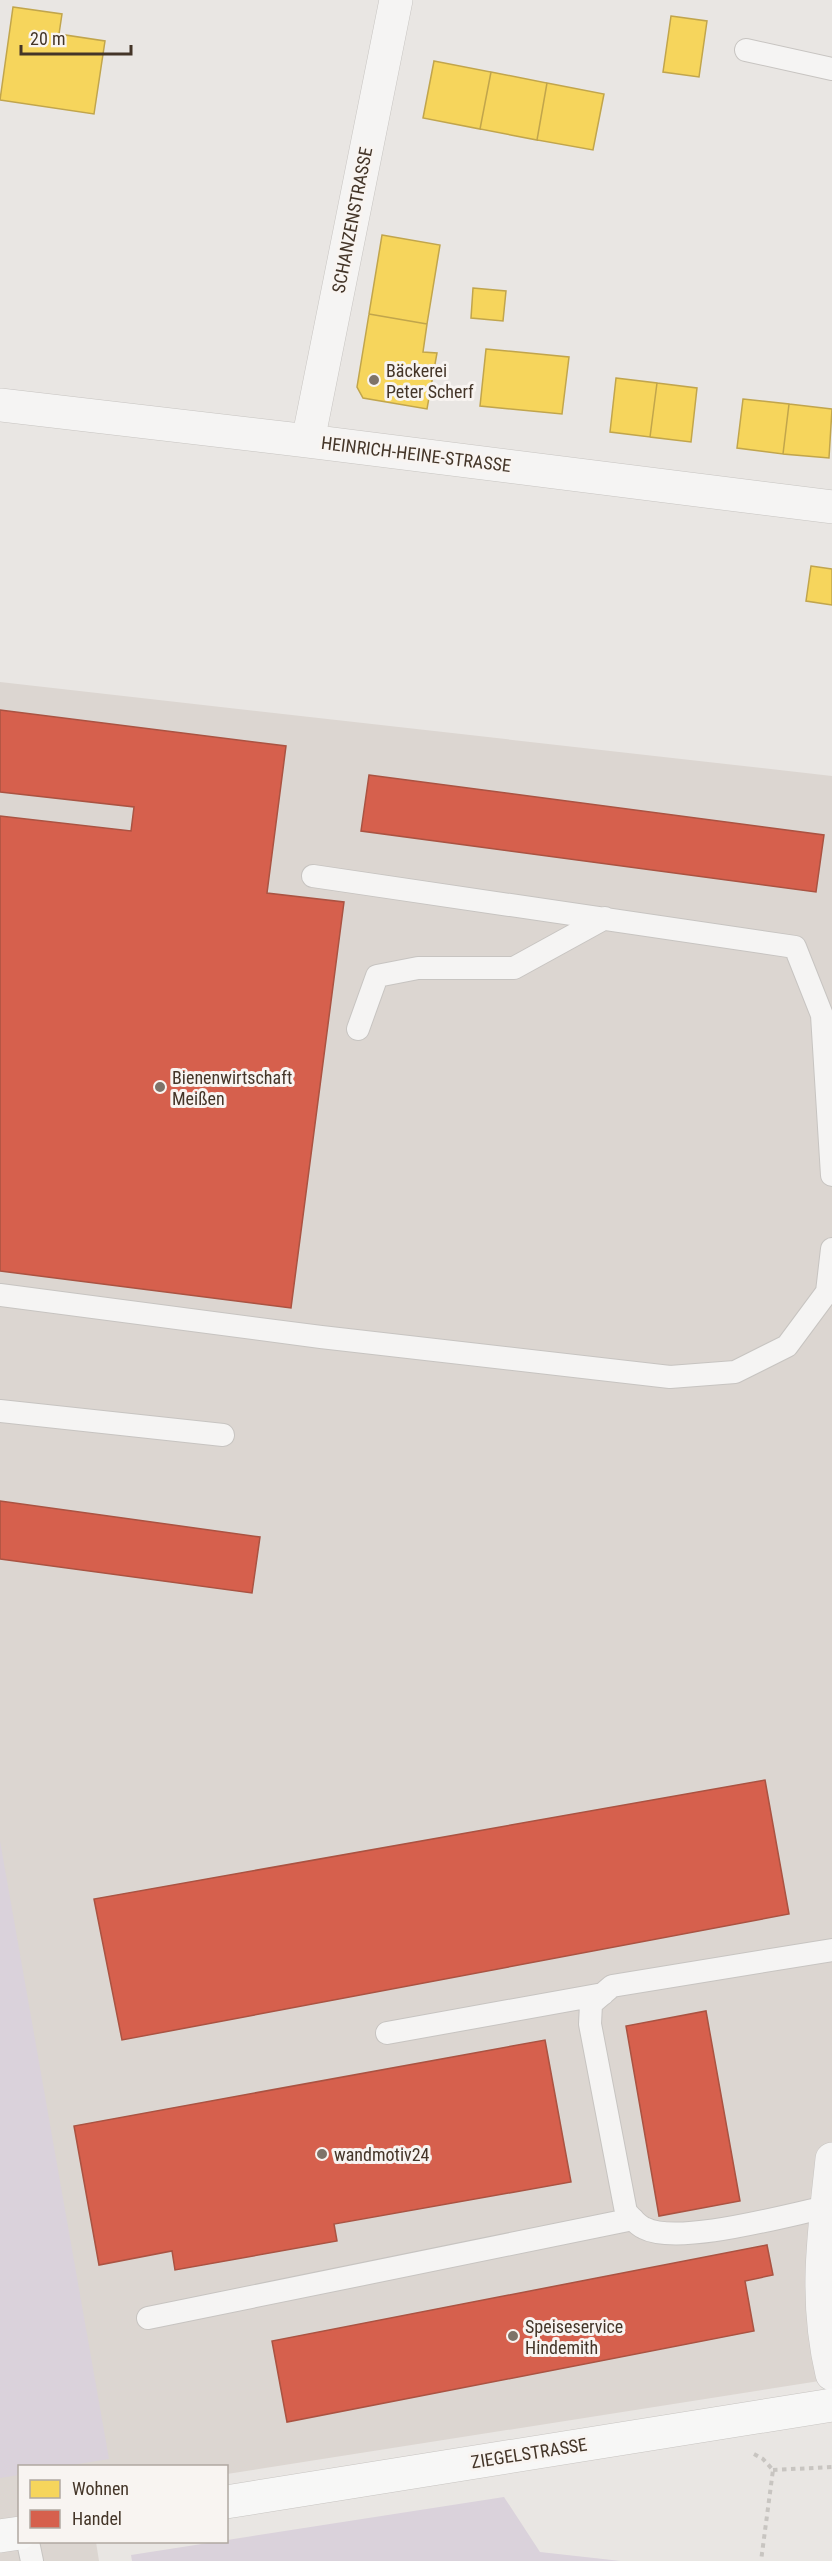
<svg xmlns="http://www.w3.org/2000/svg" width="832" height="2561" font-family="'Roboto Condensed',sans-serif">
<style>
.built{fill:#dcd6d1}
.green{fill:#dad2db}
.homes{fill:#f6d55c;stroke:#c1a54c;stroke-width:1.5}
.shops{fill:#d6604d;stroke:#aa5342;stroke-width:1.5}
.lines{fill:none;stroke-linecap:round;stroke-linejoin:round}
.lane-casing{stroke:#c7c4c1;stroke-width:24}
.street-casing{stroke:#c7c4c1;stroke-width:34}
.secondary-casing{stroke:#c7c4c1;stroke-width:34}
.path{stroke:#c8c5c1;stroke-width:4;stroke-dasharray:4.5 4.5;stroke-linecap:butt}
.lane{stroke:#f5f4f3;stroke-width:22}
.street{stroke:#f5f4f3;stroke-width:33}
.secondary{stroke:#f7f7f6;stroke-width:33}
.poi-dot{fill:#7e7369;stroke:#f8f4f1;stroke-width:2}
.labels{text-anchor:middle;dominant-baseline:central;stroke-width:6;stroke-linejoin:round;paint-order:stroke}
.street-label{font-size:18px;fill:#443528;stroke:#f8f4f1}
.poi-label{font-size:18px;fill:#443528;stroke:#f8f4f1;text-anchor:start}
</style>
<rect width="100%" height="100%" fill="#e9e6e3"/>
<!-- built -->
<path class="built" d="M 0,682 L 832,776 L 832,2379 L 227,2474 L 226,2466 L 20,2466 L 20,2542 L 96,2542 L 99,2561 L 0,2561 Z"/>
<!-- green -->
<path class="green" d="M 0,1841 L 109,2459 L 66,2466 L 20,2466 L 19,2475 L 0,2478 Z
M 504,2497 L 540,2552 L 621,2561 L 132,2561 L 131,2555 Z"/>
<!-- homes -->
<path class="homes" d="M 13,7 L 62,14 L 59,34 L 105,41 L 94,114 L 0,100 Z
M 671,16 L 707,21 L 699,77 L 663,72 Z
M 434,61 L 491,72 L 480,129 L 423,118 Z
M 491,72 L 547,83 L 537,140 L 480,129 Z
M 547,83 L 604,94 L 593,150 L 537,140 Z
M 382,235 L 440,245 L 427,324 L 369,314 Z
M 473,288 L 506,291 L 503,321 L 471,318 Z
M 369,314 L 427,324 L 423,352 L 437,353 L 427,409 L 363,398 L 357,387 Z
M 486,349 L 569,357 L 562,414 L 480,406 Z
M 616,378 L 657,383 L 650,437 L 610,432 Z
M 657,383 L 697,388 L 691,442 L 650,437 Z
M 743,399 L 789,404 L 783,454 L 737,448 Z
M 789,404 L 832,409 L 829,458 L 783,454 Z
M 811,566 L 832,569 L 832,605 L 806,601 Z"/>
<!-- shops -->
<path class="shops" d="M 0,710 L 286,746 L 267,893 L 344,902 L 291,1308 L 0,1271 L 0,816 L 131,831 L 134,807 L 0,792 Z
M 369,775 L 824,835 L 816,892 L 361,831 Z
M 0,1501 L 260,1537 L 252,1593 L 0,1559 Z
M 765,1780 L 789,1914 L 122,2040 L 94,1899 Z
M 706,2011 L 740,2201 L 659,2216 L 626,2026 Z
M 545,2040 L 571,2182 L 334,2224 L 337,2241 L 175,2270 L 172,2251 L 99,2265 L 74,2126 Z
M 767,2245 L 773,2275 L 745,2281 L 754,2331 L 287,2422 L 272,2341 Z"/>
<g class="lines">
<!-- lane casing -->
<g class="lane-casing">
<path id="lane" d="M 746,50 L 832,69
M 313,876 L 795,947 L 822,1015 L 832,1175
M 358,1029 L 377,976 L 418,968 L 514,968 L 605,918
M 0,1295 L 321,1337 L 670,1377 L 735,1372 L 787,1346 L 827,1292 L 832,1249
M 0,1411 L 223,1435
M 387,2033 L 603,1994
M 827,2207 C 787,2215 678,2246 644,2228 C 637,2225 631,2217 626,2212 L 590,2024 L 591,2004 L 612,1986 L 832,1950
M 148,2318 L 633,2219
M 28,2542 L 32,2561"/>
</g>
<!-- street casing -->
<g class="street-casing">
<path id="street" d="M 0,405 L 308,441 L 832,507
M 308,441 L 396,0
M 832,2159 C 824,2235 814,2298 832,2374"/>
</g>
<!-- secondary casing -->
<g class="secondary-casing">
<path id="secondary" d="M 226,2502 L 832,2405
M 0,2536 L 20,2533"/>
</g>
<!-- path -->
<path class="path" d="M 754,2454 L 763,2459 L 773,2470 L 761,2561
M 773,2470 L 832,2467"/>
<!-- lane -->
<use href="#lane" class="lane"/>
<!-- street -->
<use href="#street" class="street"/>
<!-- secondary -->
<use href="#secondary" class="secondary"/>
</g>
<!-- markers -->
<g class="poi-dot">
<circle cx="374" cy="380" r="6"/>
<circle cx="160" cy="1087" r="6"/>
<circle cx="322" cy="2154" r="6"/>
<circle cx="513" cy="2336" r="6"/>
</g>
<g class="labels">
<!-- street labels -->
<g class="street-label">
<text transform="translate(352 220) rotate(-79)">SCHANZENSTRASSE</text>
<text transform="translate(416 454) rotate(7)">HEINRICH-HEINE-STRASSE</text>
<text transform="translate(529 2453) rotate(-9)">ZIEGELSTRASSE</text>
</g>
<!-- poi labels -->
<g class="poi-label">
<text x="386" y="370">Bäckerei<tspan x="386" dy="21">Peter Scherf</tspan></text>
<text x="172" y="1077">Bienenwirtschaft<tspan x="172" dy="21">Meißen</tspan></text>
<text x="334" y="2154">wandmotiv24</text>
<text x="525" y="2326">Speiseservice<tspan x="525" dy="21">Hindemith</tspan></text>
</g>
</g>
<!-- legend -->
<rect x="18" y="2465" width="210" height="78" fill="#f8f4f1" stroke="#b0a8a1" stroke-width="1.5"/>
<rect x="30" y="2480" width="30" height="18" fill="#f6d55c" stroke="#b0a8a1" stroke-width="1.5"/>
<text x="72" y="2495" font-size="18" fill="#443528">Wohnen</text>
<rect x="30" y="2510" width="30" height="18" fill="#d6604d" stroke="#b0a8a1" stroke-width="1.5"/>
<text x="72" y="2525" font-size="18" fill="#443528">Handel</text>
<!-- scale -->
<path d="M21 45v9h110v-9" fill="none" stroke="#443528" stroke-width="3"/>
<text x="30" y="45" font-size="18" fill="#443528" stroke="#f8f4f1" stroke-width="4.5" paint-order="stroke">20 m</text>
</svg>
